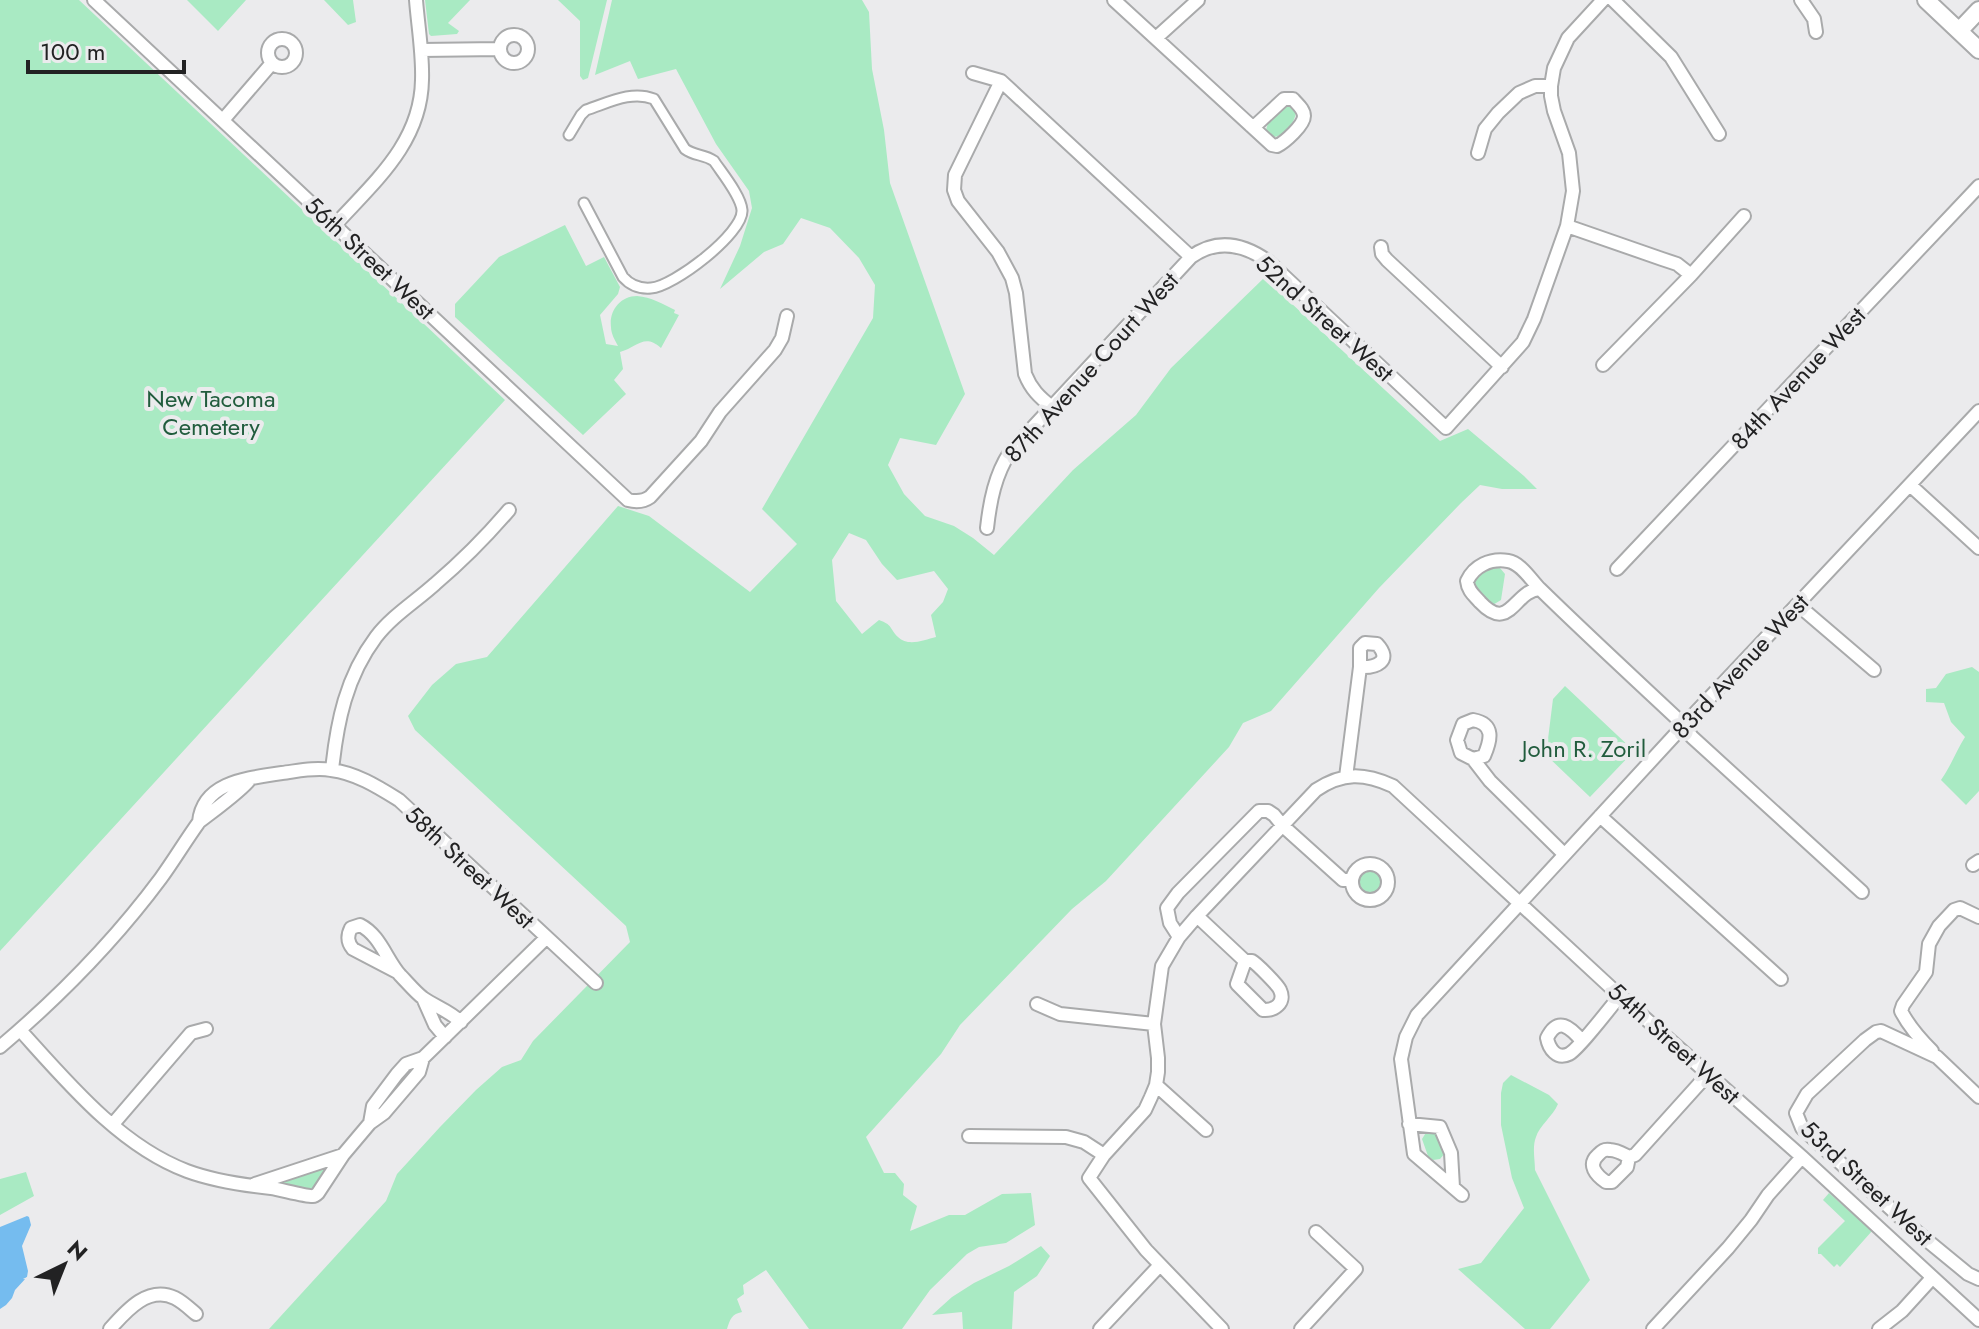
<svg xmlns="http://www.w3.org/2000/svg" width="1979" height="1329" font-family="Jost,sans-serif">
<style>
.green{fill:#a9eac3;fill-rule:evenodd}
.water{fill:#75bcef}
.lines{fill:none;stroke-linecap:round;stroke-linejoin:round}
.pedestrian-casing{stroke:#a9aaab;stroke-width:13}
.minor-casing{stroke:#a9aaab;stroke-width:16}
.tertiary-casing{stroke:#a9aaab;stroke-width:20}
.pedestrian{stroke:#fff;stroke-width:9}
.minor{stroke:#fff;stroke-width:12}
.tertiary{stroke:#fff;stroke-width:16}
.labels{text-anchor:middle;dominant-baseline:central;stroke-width:8;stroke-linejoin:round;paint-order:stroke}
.street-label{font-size:24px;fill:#222223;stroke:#ebebed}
.park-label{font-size:24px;fill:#215c3d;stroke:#ebebed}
</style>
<rect width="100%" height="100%" fill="#ebebed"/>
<!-- green -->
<path class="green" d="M 0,0 L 79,0 L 505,400 L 0,951 Z
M 187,0 L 246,0 L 218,31 Z
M 324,0 L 353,0 L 356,22 L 348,25 Z
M 425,0 L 470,0 L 448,23 L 459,31 L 457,34 L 431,36 L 429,34 Z
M 558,0 L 607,0 L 588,78 L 583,80 L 580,76 L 580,21 Z
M 612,0 L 862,0 L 869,12 L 872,69 L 884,130 L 890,183 L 965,394 L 936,445 L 900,438 L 888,465 L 904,494 L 925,516 L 954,526 L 973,538 L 994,555 L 1073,470 L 1136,415 L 1171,368 L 1264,278 L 1440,441 L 1468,429 L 1524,476 L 1537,489 L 1502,489 L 1480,485 L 1461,503 L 1379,588 L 1271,711 L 1243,723 L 1229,747 L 1106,881 L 1072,909 L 960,1025 L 941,1054 L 866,1137 L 884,1173 L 895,1173 L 904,1184 L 903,1195 L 917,1206 L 910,1231 L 949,1215 L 965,1215 L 1002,1194 L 1031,1193 L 1035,1225 L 1006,1243 L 979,1247 L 967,1254 L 930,1290 L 902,1329 L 809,1329 L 766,1270 L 743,1285 L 744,1294 L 737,1299 L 742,1312 C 732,1314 730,1319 727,1329 L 269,1329 L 386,1201 L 397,1174 L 440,1127 L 476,1090 L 502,1067 L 521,1060 L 533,1041 L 630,942 L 626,926 L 415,730 L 408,716 L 432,685 L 456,664 L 487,657 L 618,506 L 649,516 L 750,592 L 797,544 L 762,509 L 873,318 L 875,285 L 859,258 L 830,228 L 801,218 L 783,244 L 764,252 L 720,289 L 740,246 L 752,208 L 749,191 L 716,144 L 676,69 L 638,79 L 630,61 L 595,75 ZM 849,533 L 866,540 L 882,564 L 897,580 L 934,571 L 948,589 L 943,602 L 931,615 L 936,637 C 924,640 908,647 898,637 C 889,628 893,625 879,620 L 862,634 L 836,601 L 832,560 Z
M 1288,105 L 1296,112 C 1295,123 1283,138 1271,137 L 1266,130 L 1268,123 L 1284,106 Z
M 565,225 L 586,266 L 604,257 L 620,287 L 618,294 L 600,315 L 606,344 L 618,346 C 615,340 611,334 611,327 C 609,311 620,296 637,296 C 651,297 663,304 675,310 L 674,313 L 679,315 L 661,348 C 644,333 638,347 620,352 L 623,369 L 614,380 L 626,394 L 583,435 L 455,317 L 455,304 L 499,257 Z
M 1500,568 L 1505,574 L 1501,600 L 1491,606 L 1474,588 L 1473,579 L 1486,569 Z
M 1972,667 L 1979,672 L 1979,791 L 1966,805 L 1941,780 C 1951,766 1956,751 1965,737 L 1951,722 L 1944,703 L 1926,702 L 1926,689 L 1936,688 L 1946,674 Z
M 1565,686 L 1634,751 L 1590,797 L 1546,755 L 1553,699 Z
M1358 881a12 12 0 1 1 24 0a12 12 0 1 1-24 0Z
M 1511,1075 L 1549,1095 L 1558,1104 C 1553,1116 1539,1126 1536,1137 C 1532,1147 1535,1160 1535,1170 L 1590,1280 L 1550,1329 L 1525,1329 L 1458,1269 L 1481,1263 L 1524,1208 L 1512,1178 L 1501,1125 L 1501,1093 L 1503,1083 Z
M 1427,1131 L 1439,1132 L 1445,1153 L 1440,1159 L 1433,1160 L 1428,1156 L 1422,1139 Z
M 323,1167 L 326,1168 L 316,1186 L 310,1190 L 277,1183 Z
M 26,1172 L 34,1196 L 0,1215 L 0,1179 Z
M 1829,1193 L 1872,1231 L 1840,1267 L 1837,1264 L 1834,1267 L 1821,1254 L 1818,1254 L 1818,1248 L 1845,1221 L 1823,1200 Z
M 1041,1246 L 1050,1256 L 1037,1276 L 1014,1292 L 1012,1329 L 963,1329 L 962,1312 L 932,1315 L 952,1297 L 974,1283 L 1009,1266 Z"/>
<!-- water -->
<path class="water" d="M 27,1216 L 29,1217 L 31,1225 L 22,1246 L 28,1271 L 27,1277 L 15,1290 L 12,1298 L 6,1305 L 0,1309 L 0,1227 Z"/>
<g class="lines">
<!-- pedestrian casing -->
<g class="pedestrian-casing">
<path id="pedestrian" d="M 569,135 L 581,115 L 586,110 C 608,103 631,90 654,99 L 685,149 C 694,156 704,154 714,161 C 722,173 741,196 742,210 C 744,233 673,287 651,288 C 639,289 630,285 623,277 L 584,203"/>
</g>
<!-- minor casing -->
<g class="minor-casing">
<path id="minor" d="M 94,0 L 628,500 C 636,502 643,502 650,497 L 701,441 L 720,412 L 775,350 L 782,338 L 787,316
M 1114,0 L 1272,145 L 1277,146 C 1285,142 1304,125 1304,116 C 1304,109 1297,104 1293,99 L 1284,99 L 1257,124 L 1251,126
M 1613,0 L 1671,57 L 1719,134
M 1801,0 L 1814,19 L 1816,32
M500 49a14 14 0 1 1 28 0a14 14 0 1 1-28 0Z
M 1156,38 L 1198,0
M268 53a14 14 0 1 1 28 0a14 14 0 1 1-28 0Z
M 421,50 L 500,49
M 973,73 L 1001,81 L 1191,257
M 1001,81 L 955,175 L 954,190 L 958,201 L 998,252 L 1012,278 L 1016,293 L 1025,374 C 1031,389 1039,397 1052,407
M 223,120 L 272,63
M 1478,153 L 1485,129 L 1498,113 L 1519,93 L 1535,86 L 1551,86
M 335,225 C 374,182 421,143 422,80 C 423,54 418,26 416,0
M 1567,226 L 1662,259 L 1677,264 L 1691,275
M 1381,247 L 1382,254 L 1387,260 L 1502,367
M 1603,365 L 1691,275 L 1744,216
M 1910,485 L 1979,548
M 987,528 C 990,501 995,475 1010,452 L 1191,257 C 1217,238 1244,244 1269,262 L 1446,428 L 1523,342 L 1534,319 L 1567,226 L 1573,191 L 1569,153 L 1554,111 L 1551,96 L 1551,86 L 1554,68 L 1568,38 L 1603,0
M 1617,569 L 1979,186
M 1540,589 C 1514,590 1510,634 1480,602 C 1474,595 1468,591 1467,581 C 1474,566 1490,558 1508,561 C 1521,563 1531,580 1540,589 C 1587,635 1636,680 1684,725 L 1692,737 L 1862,892
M 1798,605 L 1874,670
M 1473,720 C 1495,724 1491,740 1484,756 L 1473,759 L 1461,753 L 1457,740 L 1463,724 Z
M 1473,759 L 1490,781 L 1564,854
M 332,770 C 337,722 346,677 376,637 C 392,616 415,602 435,584 C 462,561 486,537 509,510
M 1346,777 L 1360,667 L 1360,648 L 1365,643 L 1377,644 C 1393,661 1376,668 1360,667
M 1600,816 L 1781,979
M 199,822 C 209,814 245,788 250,779
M1352 882a18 18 0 1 1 36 0a18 18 0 1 1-36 0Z
M 1973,865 L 1979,861
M 1197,916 L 1245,961 L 1237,984 L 1263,1010 C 1274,1011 1286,1003 1280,990 C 1278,985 1256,963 1252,961 C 1249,961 1247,961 1245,961
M 1179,937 L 1170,923 L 1167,908 L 1178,893 L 1259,811 L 1268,811 L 1274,815 L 1283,826 L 1343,880 L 1352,880
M 397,972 L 353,949 C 347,942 347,936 351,928 L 360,925 C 380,935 386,959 400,975 C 407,982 415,992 423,998 C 436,1007 448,1010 461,1022
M 423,998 L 435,1025 L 445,1037
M 1037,1004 L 1060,1014 L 1154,1024
M 20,1030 C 67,1082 120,1146 187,1171 C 214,1181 242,1185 271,1188 C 279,1189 308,1197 313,1196 C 315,1196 317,1194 318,1193 L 343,1155 L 370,1123 L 384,1113 L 419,1072 L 423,1058
M 1582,1041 C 1570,1027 1558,1016 1547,1038 C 1549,1049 1557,1060 1569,1054 C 1579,1049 1611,1006 1620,996
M 0,1047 C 59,997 115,940 161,878 C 174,860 186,840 199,822 C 203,781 250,778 282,773 C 298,771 315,767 331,770 C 356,773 378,787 399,800 L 596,983
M 1932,1051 C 1920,1039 1909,1027 1901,1011 L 1903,1005 L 1926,972 L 1929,944 L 1939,926 L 1954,910 L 1960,908 L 1979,917
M 1156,1085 L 1206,1130
M 1979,1097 L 1937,1057 L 1881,1031 L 1876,1032 L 1865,1040 L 1807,1094 L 1796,1113 L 1802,1128 L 1912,1228 L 1968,1274 L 1979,1279
M 370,1123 L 373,1106 L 397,1074 L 406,1064 L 423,1058 L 546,938
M 113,1124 L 191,1033 L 206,1029
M 1409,1124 L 1440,1127 L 1451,1153 L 1453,1187
M 969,1136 L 1066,1137 L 1084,1142 L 1104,1155
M 1629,1157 L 1627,1167 L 1612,1182 L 1606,1182 C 1596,1175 1587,1165 1598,1155 C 1602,1151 1604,1149 1610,1150 C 1617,1150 1623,1154 1629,1157 L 1635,1155 L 1708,1074
M 255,1184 L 343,1155
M 1462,1195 L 1414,1154 L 1401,1059 L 1406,1037 L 1417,1015 L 1684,725 L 1979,411
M 110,1329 C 126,1311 148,1285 175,1298 C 183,1302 190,1309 196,1314
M 1100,1329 L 1160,1265
M 1222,1329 L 1146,1250 L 1089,1178 L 1104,1155 L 1145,1110 L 1151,1097 L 1156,1085 L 1158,1072 L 1158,1058 L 1154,1024 L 1162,966 L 1179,937 L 1197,916 L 1316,790 C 1343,772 1364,773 1393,786 L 1620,996 L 1802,1157 L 1979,1320
M 1301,1329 L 1356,1269 L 1316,1232
M 1653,1329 L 1728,1248 L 1751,1220 L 1768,1195 L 1802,1157
M 1879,1329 L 1902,1311 L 1932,1278"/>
</g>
<!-- tertiary casing -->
<g class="tertiary-casing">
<path id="tertiary" d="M 1926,0 L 1979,50
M 1959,31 L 1979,10"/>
</g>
<!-- pedestrian -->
<use href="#pedestrian" class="pedestrian"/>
<!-- minor -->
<use href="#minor" class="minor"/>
<!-- tertiary -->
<use href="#tertiary" class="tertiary"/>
</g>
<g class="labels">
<!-- street labels -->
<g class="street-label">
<text transform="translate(370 258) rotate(43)">56th Street West</text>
<text transform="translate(1325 318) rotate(42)">52nd Street West</text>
<text transform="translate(1091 367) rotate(-48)">87th Avenue Court West</text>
<text transform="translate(1798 378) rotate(-47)">84th Avenue West</text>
<text transform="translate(1740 666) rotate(-47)">83rd Avenue West</text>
<text transform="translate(470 867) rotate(43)">58th Street West</text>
<text transform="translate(1674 1043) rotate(42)">54th Street West</text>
<text transform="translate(1867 1183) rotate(43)">53rd Street West</text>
</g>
<!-- park labels -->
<g class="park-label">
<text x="211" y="398">New Tacoma<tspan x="211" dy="28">Cemetery</tspan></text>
<text x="1584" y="748">John R. Zoril</text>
</g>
</g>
<!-- north arrow -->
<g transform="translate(64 1265) rotate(43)" stroke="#ebebed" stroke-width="6" paint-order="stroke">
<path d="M0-6L14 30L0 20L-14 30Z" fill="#222223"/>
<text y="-12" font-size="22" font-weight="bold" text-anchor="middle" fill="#222223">N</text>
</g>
<!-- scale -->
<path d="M28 60v12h156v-12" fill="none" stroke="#222223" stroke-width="4"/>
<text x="40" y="60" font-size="24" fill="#222223" stroke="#ebebed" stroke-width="6" paint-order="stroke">100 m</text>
</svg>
